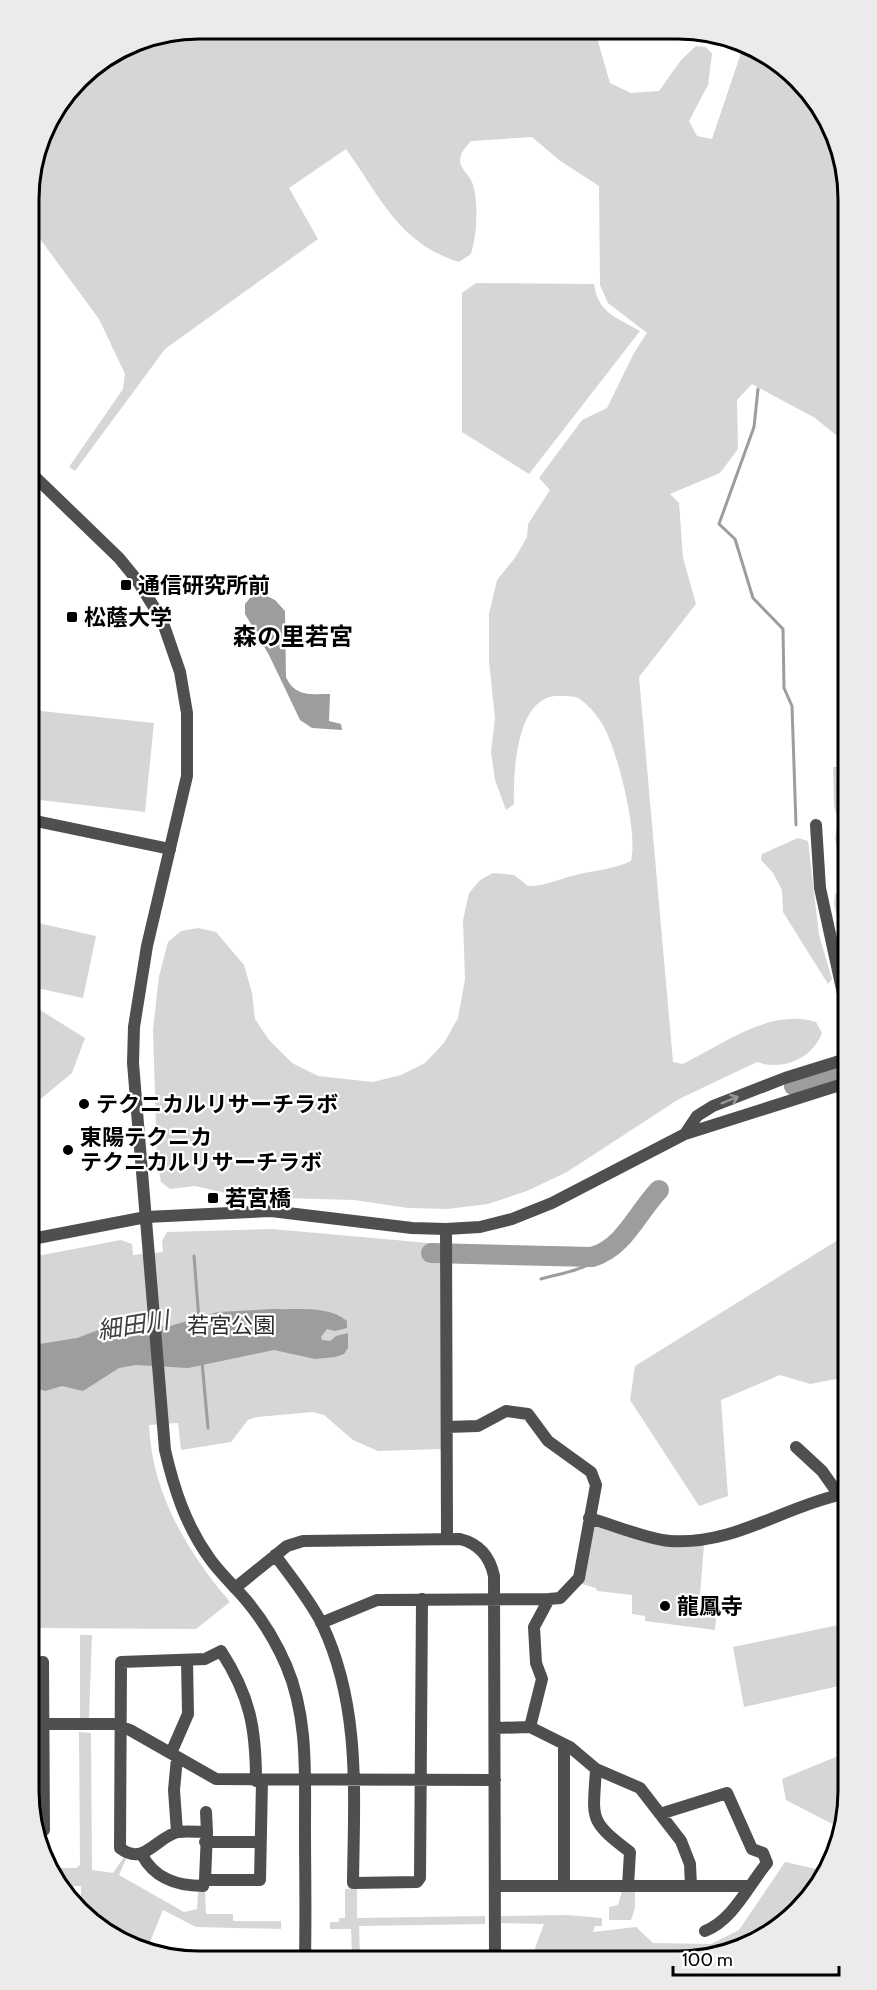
<svg xmlns="http://www.w3.org/2000/svg" width="877" height="1990" font-family="Cabin,'Noto Sans JP',sans-serif">
<style>
.green{fill:#d6d6d6}
.water{fill:#9d9d9d}
.lines{fill:none;stroke-linecap:round;stroke-linejoin:round}
.stream{stroke:#9d9d9d;stroke-width:3}
.river{stroke:#9d9d9d;stroke-width:20}
.minor{stroke:#4f4f4f;stroke-width:12}
.tertiary{stroke:#4f4f4f;stroke-width:12}
.oneway{stroke:#959595}
.poi-dot{fill:#000;stroke:#fff;stroke-width:2}
.labels{text-anchor:middle;dominant-baseline:central;stroke-width:4.5;stroke-linejoin:round;paint-order:stroke}
.poi-label{font-size:22px;font-weight:bold;fill:#000;stroke:#fff;text-anchor:start}
.park-label{font-size:22px;fill:#2d2d2d;stroke:#fff}
.neighbourhood-label{font-size:24px;font-weight:bold;fill:#000;stroke:#fff}
.water-label{font-size:24px;font-style:italic;fill:#3e3e3e;stroke:#fff}
.rim{fill:none;stroke:#000;stroke-width:3}
</style>
<rect width="100%" height="100%" fill="#fff"/>
<!-- green -->
<path class="green" d="M 199,29 L 595,31 L 610,83 L 631,93 L 659,91 L 681,60 L 696,46 L 706,47 L 712,54 L 708,85 L 689,121 L 697,136 L 712,139 L 743,47 L 791,71 L 843,154 L 844,435 L 836,435 L 815,418 L 752,384 L 737,400 L 738,449 L 720,473 L 670,494 L 679,503 L 683,558 L 696,604 L 639,677 L 673,1062 L 683,1064 C 723,1044 770,1008 816,1022 L 822,1033 C 812,1059 783,1071 757,1062 L 679,1099 L 567,1172 L 527,1191 L 488,1204 L 447,1209 L 408,1208 L 354,1200 L 243,1197 L 195,1186 L 170,1189 L 161,1182 L 157,1159 L 153,1030 L 159,976 L 168,942 L 181,931 L 198,928 L 216,932 L 244,965 L 252,993 L 255,1019 L 269,1040 L 292,1063 L 318,1076 L 373,1082 L 401,1075 L 425,1063 L 444,1043 L 458,1018 L 465,979 L 463,920 L 469,893 L 480,880 L 493,873 L 514,875 L 528,886 C 547,886 561,878 580,874 C 597,870 615,869 631,861 C 638,832 619,759 606,731 C 601,720 590,706 580,699 C 576,696 568,696 563,696 C 516,690 513,773 514,804 L 506,810 L 495,780 L 491,752 L 495,718 L 489,661 L 489,614 L 497,580 L 515,558 L 527,537 L 528,524 L 550,490 L 539,478 L 582,420 L 607,408 L 634,353 L 647,333 L 608,303 L 600,285 L 599,186 L 559,160 L 532,137 L 471,141 C 466,147 460,152 460,162 C 461,169 469,175 472,182 C 479,201 477,235 471,254 L 459,262 C 398,243 380,196 346,149 L 289,188 L 318,239 L 165,349 L 75,471 L 69,467 L 123,389 L 125,374 L 99,319 L 29,224 L 29,187 L 46,123 L 86,71 L 134,41 Z
M 476,283 L 594,284 C 598,313 616,317 640,331 L 529,474 L 462,432 L 462,293 Z
M 32,710 L 154,723 L 145,812 L 31,799 Z
M 833,767 L 844,767 L 845,838 L 837,839 L 842,871 L 835,839 L 838,819 L 834,806 Z
M 798,838 L 808,841 L 819,935 L 832,979 L 828,984 L 783,912 L 782,890 L 773,873 L 761,860 L 762,854 Z
M 845,892 L 845,950 L 834,905 L 835,894 Z
M 34,922 L 96,936 L 83,998 L 32,987 Z
M 32,1005 L 85,1038 L 72,1073 L 32,1106 Z
M 272,1229 L 440,1244 L 442,1449 L 378,1451 L 353,1440 L 324,1415 L 313,1412 L 257,1417 L 248,1420 L 231,1442 L 181,1450 L 178,1423 L 149,1425 C 152,1494 187,1551 230,1602 L 196,1629 L 34,1628 L 32,1257 L 121,1240 L 132,1244 L 133,1255 L 163,1252 L 162,1241 L 167,1232 Z
M 846,1235 L 847,1377 L 810,1384 L 780,1375 L 721,1400 L 728,1496 L 699,1506 L 630,1400 L 635,1366 Z
M 593,1524 L 704,1545 L 699,1607 L 706,1608 L 716,1619 L 715,1630 L 645,1621 L 645,1616 L 632,1614 L 632,1595 L 597,1591 L 596,1588 L 582,1584 Z
M 848,1623 L 848,1684 L 744,1707 L 733,1647 Z
M 80,1635 L 92,1635 L 89,1718 L 80,1718 Z
M 79,1732 L 91,1733 L 92,1870 L 113,1873 L 124,1857 L 127,1857 L 119,1875 L 184,1912 L 197,1909 L 198,1892 L 205,1892 L 206,1914 L 233,1914 L 233,1921 L 281,1921 L 281,1929 L 196,1927 L 163,1910 L 147,1949 L 86,1919 L 81,1911 L 81,1886 L 66,1887 L 55,1868 L 76,1868 L 80,1865 Z
M 848,1752 L 848,1803 L 842,1829 L 786,1800 L 782,1779 Z
M 785,1862 L 826,1871 L 806,1903 L 723,1956 L 502,1957 L 533,1954 L 544,1924 L 501,1923 L 501,1916 L 567,1915 L 602,1918 L 602,1926 L 595,1926 L 593,1932 L 636,1927 L 653,1943 L 711,1944 L 739,1930 Z
M 357,1888 L 357,1918 L 485,1916 L 485,1924 L 359,1926 L 360,1955 L 352,1955 L 351,1929 L 330,1929 L 330,1922 L 339,1922 L 339,1918 L 345,1918 L 345,1889 Z
M 622,1891 L 635,1891 L 635,1908 L 631,1920 L 609,1920 L 609,1907 L 618,1905 Z"/>
<!-- water -->
<path class="water" d="M 263,594 L 275,600 L 285,611 L 286,677 C 295,697 310,694 330,694 L 329,721 L 341,724 L 342,730 L 312,728 L 300,720 L 269,655 L 245,614 L 245,604 L 250,598 Z
M 272,1309 C 296,1310 328,1305 347,1321 L 347,1328 L 335,1331 L 327,1329 L 321,1337 L 322,1340 L 330,1341 L 336,1336 L 348,1333 L 348,1348 L 344,1354 L 335,1357 L 315,1359 L 274,1350 L 188,1368 L 136,1365 L 119,1368 L 83,1391 L 62,1386 L 45,1391 L 33,1387 L 33,1345 L 77,1338 L 101,1329 L 170,1326 L 218,1312 Z"/>
<g class="lines">
<!-- stream -->
<path class="stream" d="M 758,389 L 754,427 L 719,524 L 735,539 L 753,598 L 783,629 L 784,688 L 792,706 L 796,825
M 194,1256 L 199,1320
M 541,1279 C 562,1273 593,1269 607,1251
M 202,1362 L 208,1428"/>
<!-- river -->
<path class="river" d="M 794,1086 L 846,1071
M 431,1253 L 592,1257 C 624,1248 637,1213 659,1190"/>
<!-- minor -->
<path class="minor" d="M 31,820 L 170,849
M 446,1229 L 447,1539
M 447,1427 L 478,1426 L 506,1411 L 528,1414 L 548,1441 L 591,1472 L 596,1485 L 579,1578 L 560,1598 L 549,1599 L 534,1627 L 536,1663 L 542,1679 L 530,1727
M 589,1518 C 614,1525 646,1539 670,1541 C 734,1545 779,1509 839,1495 L 822,1471 L 796,1447
M 275,1555 C 291,1577 310,1600 322,1624 C 361,1706 354,1795 353,1883 L 417,1882 L 420,1878 L 422,1599
M 235,1588 L 287,1546 L 303,1541 L 460,1539 C 480,1544 490,1557 494,1576 L 495,1957
M 321,1623 L 377,1600 L 549,1599
M 34,1663 L 43,1662 L 44,1830 L 35,1837
M 34,1724 L 114,1724 L 130,1730 L 216,1779 L 495,1780
M 495,1728 L 530,1727 L 570,1747 L 596,1769 L 640,1788 L 681,1841 L 690,1864 L 691,1886
M 564,1745 L 564,1885
M 171,1753 L 188,1714 L 187,1660
M 596,1769 C 593,1820 588,1820 630,1852 L 628,1886
M 206,1812 L 207,1832 C 198,1832 187,1831 178,1832 C 156,1837 144,1867 120,1848 L 121,1662 L 205,1659 L 221,1651 C 250,1696 256,1728 256,1781
M 660,1814 L 727,1793 L 752,1849 L 763,1853 L 767,1863 C 748,1886 733,1920 705,1931
M 177,1832 L 174,1790 L 177,1758
M 207,1832 L 205,1880 L 260,1880 L 262,1781
M 205,1842 L 260,1842
M 142,1855 C 155,1879 177,1886 203,1886 L 205,1880
M 495,1886 L 748,1886
M 188,1958 L 200,1958"/>
<!-- tertiary -->
<path class="tertiary" d="M 30,472 L 119,558 L 137,580 L 162,620 L 180,672 L 187,713 L 187,776 L 147,946 L 134,1027 L 133,1063 L 165,1450 C 174,1489 186,1526 210,1559 C 220,1573 234,1586 246,1600 C 262,1619 276,1642 286,1665 C 308,1716 305,1772 305,1826 C 305,1870 306,1914 305,1958
M 816,825 L 820,888 L 845,1003
M 685,1134 L 697,1116 L 713,1106 L 785,1078 L 846,1059
M 32,1239 L 146,1217 L 271,1211 L 412,1228 L 446,1229 L 480,1227 L 512,1219 L 552,1203 L 685,1134 L 846,1083"/>
</g>
<!-- one-way arrows -->
<defs><path id="oneway-shaft" d="M-6 0H5M1.5-3L5.5 0L1.5 3" fill="none" stroke-width="1.6" stroke-linecap="round" stroke-linejoin="round" transform="scale(1.5)"/></defs>
<use class="oneway" href="#oneway-shaft" transform="translate(730 1100) rotate(-22)"/>
<!-- markers -->
<g class="poi-dot">
<rect x="120" y="579" width="12" height="12" rx="3"/>
<rect x="66" y="611" width="12" height="12" rx="3"/>
<circle cx="84" cy="1104" r="6"/>
<circle cx="68" cy="1150" r="6"/>
<rect x="207" y="1192" width="12" height="12" rx="3"/>
<circle cx="665" cy="1606" r="6"/>
</g>
<g class="labels">
<!-- poi labels -->
<g class="poi-label">
<text x="138" y="585">通信研究所前</text>
<text x="84" y="617">松蔭大学</text>
<text x="96" y="1104">テクニカルリサーチラボ</text>
<text x="80" y="1137">東陽テクニカ<tspan x="80" dy="25">テクニカルリサーチラボ</tspan></text>
<text x="225" y="1198">若宮橋</text>
<text x="677" y="1606">龍鳳寺</text>
</g>
<!-- park labels -->
<g class="park-label">
<text x="231" y="1325">若宮公園</text>
</g>
<!-- neighbourhood labels -->
<g class="neighbourhood-label">
<text x="293" y="636">森の里若宮</text>
</g>
<!-- water labels -->
<g class="water-label">
<text transform="translate(133 1325) rotate(-9)">細田川</text>
</g>
</g>
<!-- crop -->
<path d="M0 0H877V1990H0ZM199 39H678A160 160 0 0 1 838 199V1791A160 160 0 0 1 678 1951H199A160 160 0 0 1 39 1791V199A160 160 0 0 1 199 39Z" fill="#ebebeb" fill-rule="evenodd"/>
<path class="rim" d="M199 39H678A160 160 0 0 1 838 199V1791A160 160 0 0 1 678 1951H199A160 160 0 0 1 39 1791V199A160 160 0 0 1 199 39Z"/>
<!-- scale -->
<path d="M673 1966v9h166v-9" fill="none" stroke="#000000" stroke-width="3"/>
<text x="682" y="1966" font-size="18" fill="#000000" stroke="#ffffff" stroke-width="4.5" paint-order="stroke">100 m</text>
</svg>
